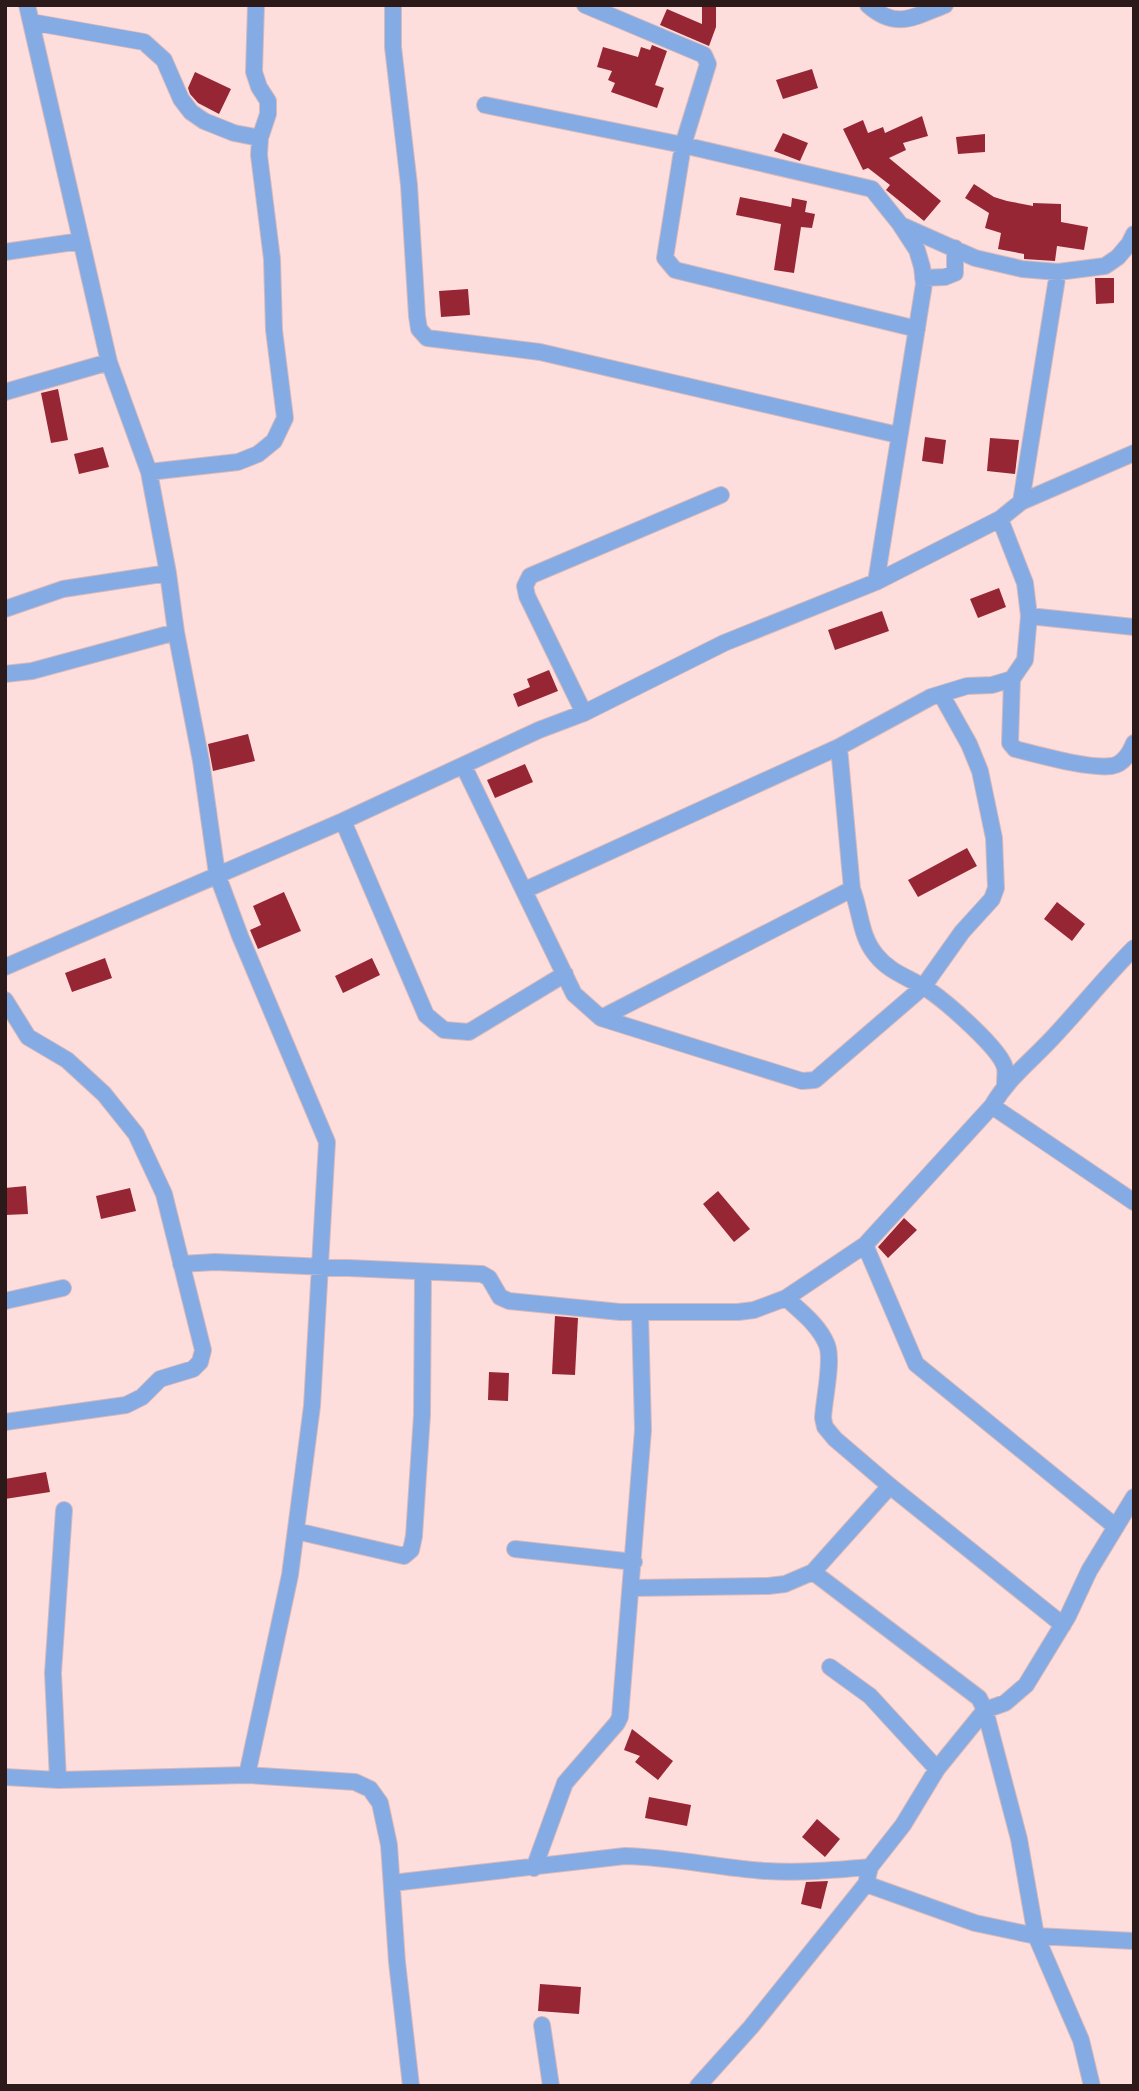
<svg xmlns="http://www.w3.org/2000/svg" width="1139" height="2091" font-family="Helvetica,sans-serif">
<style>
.building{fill:#962634}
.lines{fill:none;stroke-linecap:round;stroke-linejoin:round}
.street-casing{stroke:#d8baba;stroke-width:18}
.street{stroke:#85abe4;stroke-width:16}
</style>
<rect width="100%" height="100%" fill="#fedddd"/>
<!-- building -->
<path class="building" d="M 702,5 L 716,5 L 716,27 L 709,46 L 660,25 L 667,9 L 702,24 Z
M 652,45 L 667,51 L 655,85 L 664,88 L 657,108 L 611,92 L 615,83 L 608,80 L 612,71 L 597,67 L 603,47 L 638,57 L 641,47 L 650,50 Z
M 812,69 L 818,88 L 783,99 L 776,80 Z
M 195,72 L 231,89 L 219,114 L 198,103 L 190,94 L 188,88 Z
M 922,116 L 928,136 L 903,143 L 906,150 L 889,158 L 941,201 L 924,221 L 886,190 L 890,185 L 868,168 L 863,170 L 843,129 L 863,120 L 868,133 L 883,127 L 885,133 Z
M 783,133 L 808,143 L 800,161 L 774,151 Z
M 985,134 L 985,152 L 958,154 L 956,137 Z
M 974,184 L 994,197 L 1007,201 L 1033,206 L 1033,203 L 1061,204 L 1061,222 L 1088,227 L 1084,250 L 1057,246 L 1055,261 L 1024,259 L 1024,254 L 998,249 L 1001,233 L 985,228 L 989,213 L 965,198 Z
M 740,197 L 791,207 L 792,198 L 807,201 L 805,212 L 815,214 L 812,228 L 801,227 L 794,273 L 774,270 L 781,224 L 736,215 Z
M 1095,278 L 1114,278 L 1114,303 L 1096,304 Z
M 468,289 L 470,315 L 441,317 L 439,291 Z
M 58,389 L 68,440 L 51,443 L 41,393 Z
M 925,437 L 946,440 L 943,464 L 922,461 Z
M 990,438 L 1019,440 L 1015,474 L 987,471 Z
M 103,447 L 109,467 L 79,474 L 74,454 Z
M 999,588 L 1006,607 L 978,618 L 970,599 Z
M 882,611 L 889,631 L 835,650 L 828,630 Z
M 549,670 L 558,691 L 518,707 L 513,694 L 530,687 L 527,679 Z
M 248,734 L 255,761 L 213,771 L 208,744 Z
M 525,764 L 533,782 L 495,798 L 487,780 Z
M 967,848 L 977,866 L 918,897 L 908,880 Z
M 284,892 L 301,931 L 258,949 L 250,930 L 261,925 L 253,906 Z
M 1057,902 L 1085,924 L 1072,941 L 1044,919 Z
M 105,958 L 112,978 L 72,992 L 65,973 Z
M 372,958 L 380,975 L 343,993 L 335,976 Z
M 26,1186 L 28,1214 L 5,1215 L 5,1188 Z
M 130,1188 L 136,1211 L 101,1219 L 96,1196 Z
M 718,1191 L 750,1229 L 734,1242 L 703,1204 Z
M 904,1218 L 917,1230 L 888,1258 L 878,1247 Z
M 555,1316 L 578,1318 L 575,1375 L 552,1374 Z
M 489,1372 L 509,1373 L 508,1401 L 488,1400 Z
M 46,1472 L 50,1492 L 5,1499 L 5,1479 Z
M 632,1729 L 673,1761 L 658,1780 L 635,1762 L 640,1756 L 624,1750 Z
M 649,1797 L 691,1805 L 687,1826 L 645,1818 Z
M 817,1819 L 840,1839 L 825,1857 L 802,1837 Z
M 828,1881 L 821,1909 L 801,1904 L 806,1882 Z
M 540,1984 L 581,1987 L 579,2014 L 538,2011 Z"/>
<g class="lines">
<!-- street casing -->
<g class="street-casing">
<path id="street" d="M 27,5 L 109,362 L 149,472 L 168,573 L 176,632 L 201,761 L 217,874 L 240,936 L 327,1142 L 312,1406 L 290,1575 L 247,1775
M 393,5 L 393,47 L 409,185 L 417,316 L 419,329 L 427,338 L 540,352 L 898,435
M 585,5 L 704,55 L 708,64 L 683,145 L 665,258 L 675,270 L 917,329
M 868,5 C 896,30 914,17 945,5
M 31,22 L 144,42 L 164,60 L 181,99 L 191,112 L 204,121 L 234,133 L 260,138
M 485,105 L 683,145 L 872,189 L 900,224 L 917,250 L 922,267 L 924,284 L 876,582
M 901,225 L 975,258 L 1022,269 L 1058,272 L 1105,266 L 1118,257 L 1129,244 L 1134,234
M 5,252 L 81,241
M 923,278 L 945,277 L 955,273 L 955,248
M 5,392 L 109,362
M 149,472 L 238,462 L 258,454 L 274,441 L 285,418 L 274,330 L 272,259 L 259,155 L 260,138 L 268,114 L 268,101 L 259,87 L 254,72 L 256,5
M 1021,502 L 1058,272
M 1000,519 L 1025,583 L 1029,616 L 1025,660 L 1012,679 L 1010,743 L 1015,749 C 1040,755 1087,769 1112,766 C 1123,764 1130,753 1134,743
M 5,609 L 63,589 L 168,573
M 1029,616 L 1134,627
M 5,674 L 32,671 L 176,632
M 584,713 L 527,596 L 525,586 L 530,576 L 721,495
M 839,747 L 852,889 C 861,912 860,936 876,955 C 890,973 911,978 930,991 C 946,1002 1001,1049 1005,1068 C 1006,1072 1005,1079 1005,1084
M 464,767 L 574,994 L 601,1018 L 852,889
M 343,821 L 426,1015 L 444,1030 L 469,1032 L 565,974
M 525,890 L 839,747 L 931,697 L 967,686 L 992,685 L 1012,679
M 5,967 L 343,821 L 539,730 L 584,713 L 724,643 L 876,582 L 1000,519 L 1021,502 L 1134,453
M 5,1000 L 28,1037 L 67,1060 L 104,1094 L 136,1134 L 164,1194 L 203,1350 L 200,1362 L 193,1369 L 160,1379 L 142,1397 L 126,1405 L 5,1422
M 601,1018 L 802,1081 L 815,1080 L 923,987 L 962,932 L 992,899 L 996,888 L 994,838 L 980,771 L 969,744 L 941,694
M 992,1106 L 1134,1202
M 865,1245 L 916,1364 L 1116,1527
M 181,1264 L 215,1262 L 482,1274 L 489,1278 L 500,1297 L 509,1301 L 620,1312 L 738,1312 L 754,1310 L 786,1298 L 865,1245 L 992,1106 C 1011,1074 1033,1060 1057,1033 C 1083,1005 1107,975 1134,948
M 786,1298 C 801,1312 819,1325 827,1345 C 833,1361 824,1399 823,1418 L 825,1427 L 835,1439 L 890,1486 L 1063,1625
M 5,1301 L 63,1288
M 296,1531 L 404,1556 L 411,1550 L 414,1536 L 422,1415 L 423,1272
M 515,1549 L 634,1562
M 813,1572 L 979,1698 L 985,1710 L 1019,1839 L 1036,1936 L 1081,2040 L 1092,2086
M 632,1588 L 768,1586 L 785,1584 L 813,1572 L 890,1486
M 830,1667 L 870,1696 L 937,1769
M 5,1777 L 58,1780 L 247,1775 L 355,1782 L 370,1789 L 380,1803 L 389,1845 L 397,1962 L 411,2086
M 58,1780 L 53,1673 L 64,1510
M 534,1868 L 565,1783 L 617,1723 L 620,1717 L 643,1430 L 640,1312
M 392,1883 L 625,1856 C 673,1857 719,1868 766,1871 C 801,1873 835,1870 870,1867
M 866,1884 L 975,1923 L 1036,1936 L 1134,1941
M 542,2025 L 551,2086
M 698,2086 L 751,2027 L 866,1884 L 870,1867 L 903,1825 L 937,1769 L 985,1710 L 1005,1703 L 1026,1685 L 1068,1616 L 1089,1571 L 1134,1497"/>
</g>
<!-- street -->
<use href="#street" class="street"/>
</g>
<!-- border -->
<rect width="1139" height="2091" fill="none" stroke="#2c1919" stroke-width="14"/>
</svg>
